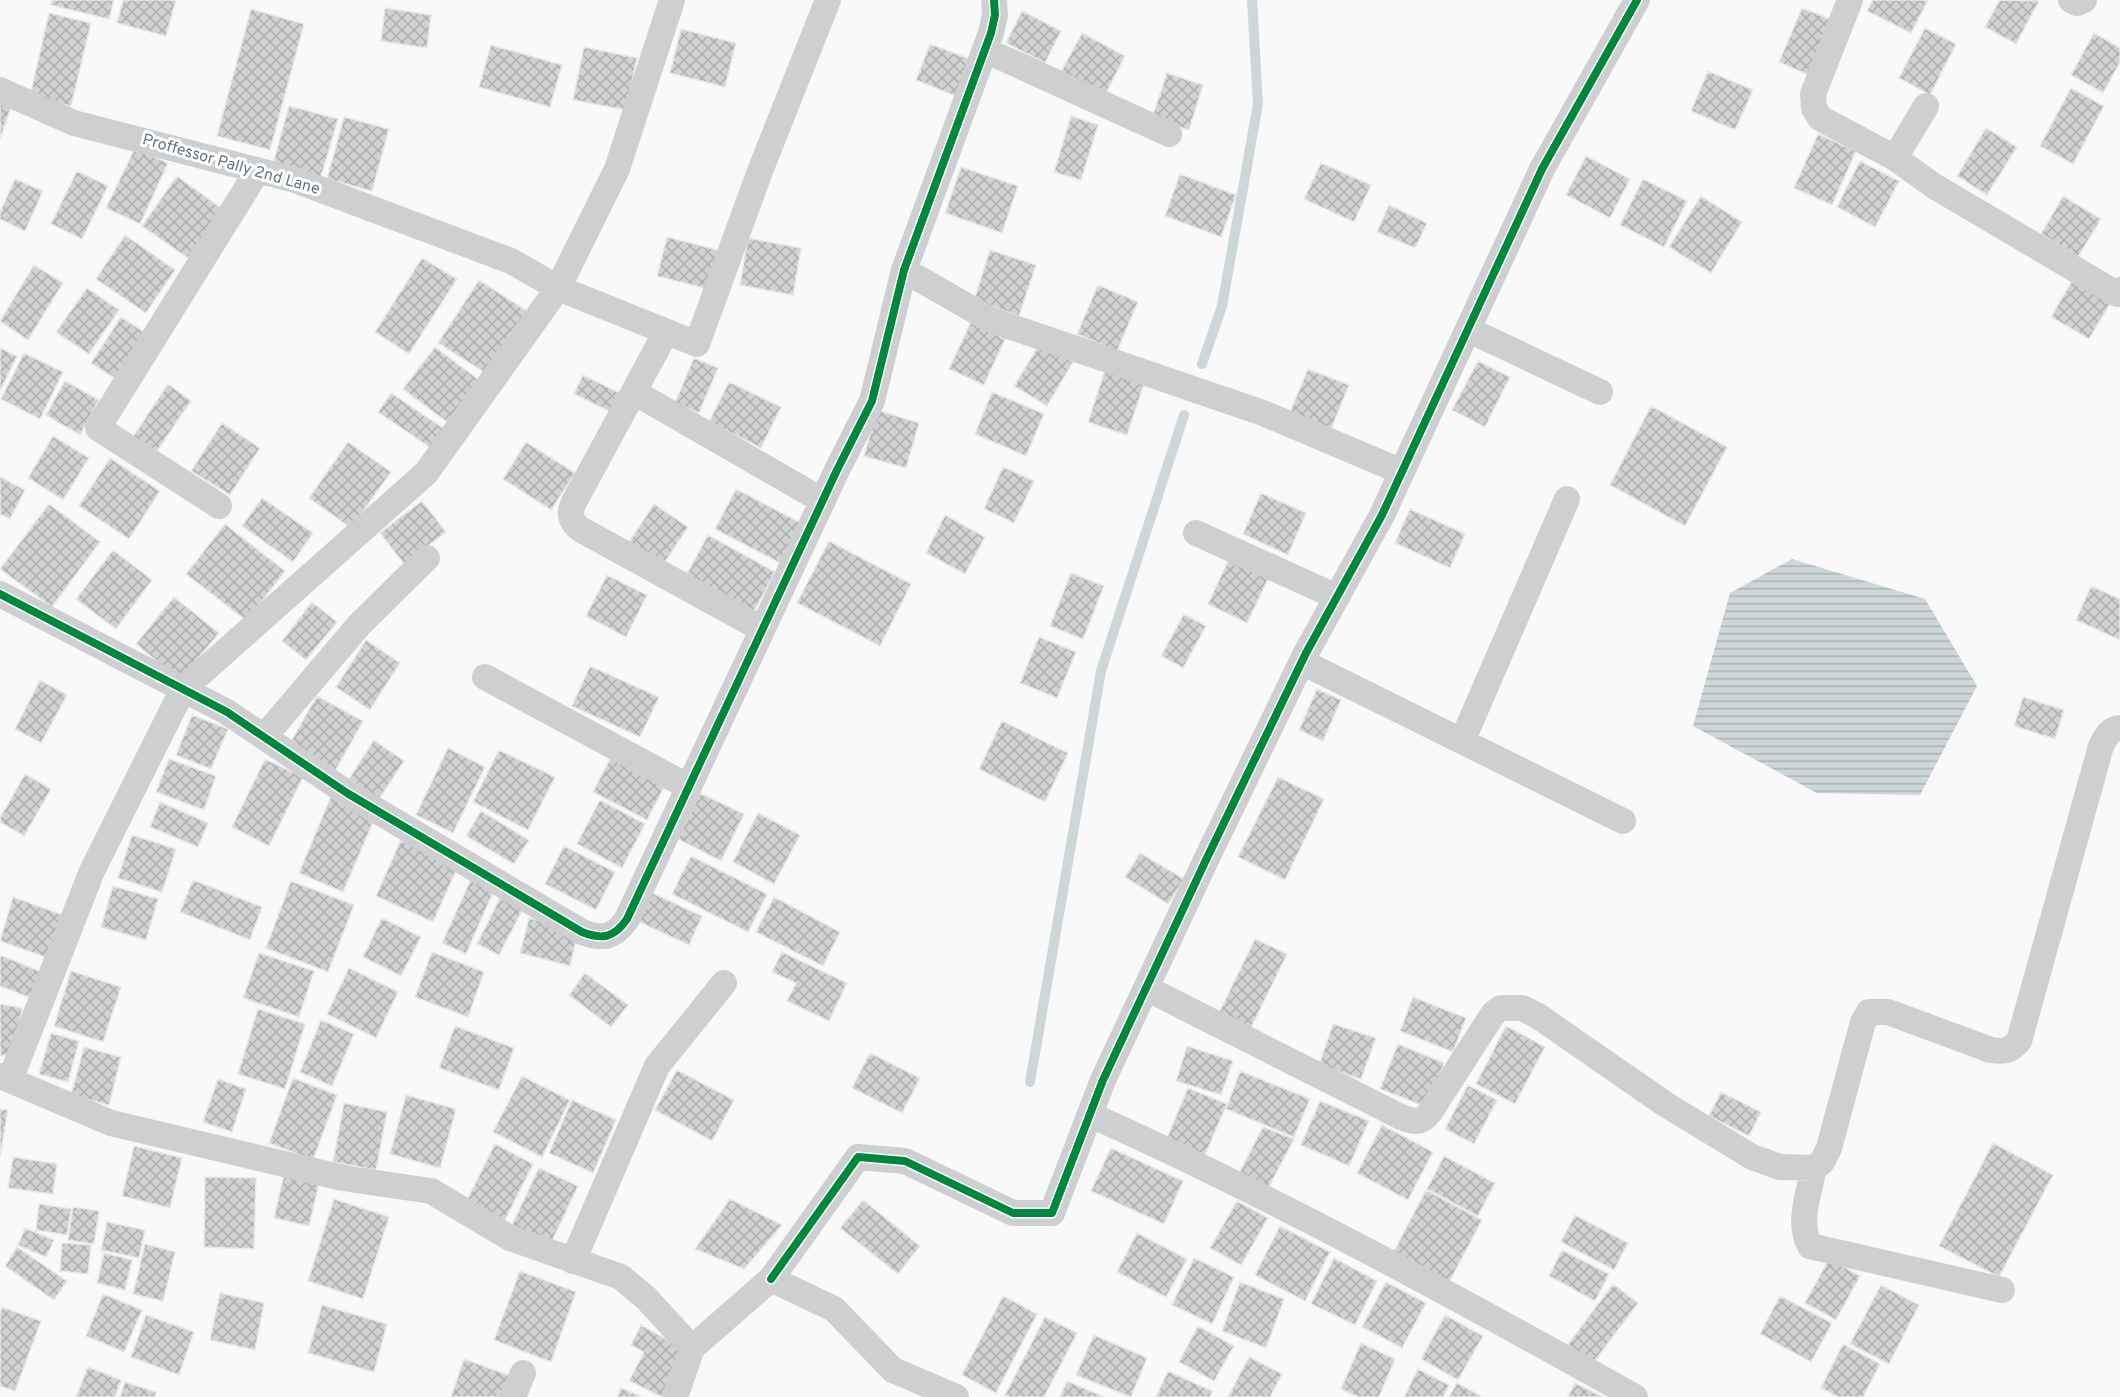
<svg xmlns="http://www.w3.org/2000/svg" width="2120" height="1397" font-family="Overpass,sans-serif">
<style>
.water{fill:url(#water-rules)}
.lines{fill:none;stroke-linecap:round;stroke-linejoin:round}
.stream{stroke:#ced6d9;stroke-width:10}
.building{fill:url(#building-cross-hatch);stroke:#e8e8e8;stroke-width:1.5}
.street{stroke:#cecfd0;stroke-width:26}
.cycleway-casing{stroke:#fff;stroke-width:11}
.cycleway{stroke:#00873e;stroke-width:8}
.labels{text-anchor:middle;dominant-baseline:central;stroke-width:6;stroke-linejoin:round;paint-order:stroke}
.street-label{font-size:16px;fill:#657683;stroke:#fff}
</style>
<defs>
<pattern id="water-rules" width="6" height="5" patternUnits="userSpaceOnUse" patternTransform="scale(1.5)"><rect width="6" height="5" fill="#ced6d9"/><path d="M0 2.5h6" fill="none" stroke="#abb2b5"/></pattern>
<pattern id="building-cross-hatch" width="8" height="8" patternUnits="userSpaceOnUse" patternTransform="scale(1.5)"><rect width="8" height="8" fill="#d0d2d3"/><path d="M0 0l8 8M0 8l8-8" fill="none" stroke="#acafb1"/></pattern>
</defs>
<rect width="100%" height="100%" fill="#f9f9f9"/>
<!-- water -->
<path class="water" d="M 1792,559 L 1925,599 L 1977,686 L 1920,795 L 1817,793 L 1693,726 L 1730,593 Z"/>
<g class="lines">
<!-- stream -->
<path class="stream" d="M 1202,364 L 1222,306 L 1258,104 L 1252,0
M 1030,1082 L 1101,671 L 1184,415"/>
</g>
<!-- building -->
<path class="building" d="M 52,0 L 114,0 L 109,19 L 51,5 Z
M 123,0 L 176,0 L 166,36 L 117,23 Z
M 1873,0 L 1928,0 L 1911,33 L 1867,11 Z
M 2000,0 L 2039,1 L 2016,44 L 1985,27 Z
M 385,8 L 431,15 L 427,48 L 381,41 Z
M 1802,8 L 1835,21 L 1813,77 L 1779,62 Z
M 251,9 L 304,24 L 270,150 L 217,136 Z
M 1022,11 L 1061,31 L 1045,63 L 1006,43 Z
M 49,13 L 91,23 L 71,106 L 30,96 Z
M 1925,28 L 1956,44 L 1930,95 L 1899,78 Z
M 681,29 L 736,43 L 725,87 L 670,73 Z
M 1082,33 L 1125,56 L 1105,95 L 1061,72 Z
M 2094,33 L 2120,48 L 2120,62 L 2103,93 L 2071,75 Z
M 930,44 L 978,62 L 963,99 L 916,80 Z
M 491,45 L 562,65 L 550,107 L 479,87 Z
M 584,47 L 637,58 L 626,110 L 573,100 Z
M 1708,71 L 1753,90 L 1735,130 L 1691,111 Z
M 1167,73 L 1203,85 L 1189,130 L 1152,118 Z
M 2071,88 L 2104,106 L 2073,164 L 2040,146 Z
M 0,103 L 11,107 L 0,139 Z
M 289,106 L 338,119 L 320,180 L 272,167 Z
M 1071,116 L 1098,125 L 1081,180 L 1054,172 Z
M 344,117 L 389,129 L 372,191 L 327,179 Z
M 1986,128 L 2017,147 L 1987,195 L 1957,176 Z
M 1818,134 L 1856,151 L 1832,205 L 1794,188 Z
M 135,148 L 168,163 L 140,224 L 106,208 Z
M 1586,156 L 1630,179 L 1610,218 L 1566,195 Z
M 1860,161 L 1899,181 L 1875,227 L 1837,207 Z
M 1321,163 L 1371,185 L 1354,222 L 1304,199 Z
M 961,167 L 1018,186 L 1002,233 L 945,213 Z
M 77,171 L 108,186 L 82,239 L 51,224 Z
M 1180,174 L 1236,195 L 1221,237 L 1165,216 Z
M 177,176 L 222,209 L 188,258 L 142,226 Z
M 15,179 L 43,191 L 25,231 L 0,219 L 0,212 Z
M 1643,179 L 1687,201 L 1664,247 L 1620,225 Z
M 1701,196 L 1742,222 L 1711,273 L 1669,247 Z
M 2063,196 L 2101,219 L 2078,257 L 2041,234 Z
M 1389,205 L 1427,223 L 1415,248 L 1377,232 Z
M 125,235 L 175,270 L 146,313 L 96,279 Z
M 667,237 L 722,251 L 712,290 L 657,276 Z
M 748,238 L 801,248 L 793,295 L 740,285 Z
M 990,250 L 1036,265 L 1019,316 L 974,300 Z
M 422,258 L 457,279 L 409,354 L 375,332 Z
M 34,265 L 63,283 L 28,340 L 0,321 Z
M 2073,279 L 2111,302 L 2089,339 L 2051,317 Z
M 479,280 L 527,311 L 487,374 L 438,343 Z
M 1098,285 L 1138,302 L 1117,351 L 1077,334 Z
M 87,288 L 119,310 L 89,354 L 56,332 Z
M 121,317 L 149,335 L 119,381 L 91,363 Z
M 971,322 L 1005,339 L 984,385 L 949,369 Z
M 1041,342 L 1073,362 L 1047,406 L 1014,386 Z
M 435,347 L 483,383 L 451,425 L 403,389 Z
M 0,348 L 17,356 L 0,391 Z
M 24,353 L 63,372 L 40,419 L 1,399 Z
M 694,358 L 718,368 L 699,413 L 675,403 Z
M 1478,361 L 1510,377 L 1485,427 L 1452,410 Z
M 1308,369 L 1349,385 L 1331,429 L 1290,412 Z
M 1105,370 L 1144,384 L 1127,435 L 1088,422 Z
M 583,375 L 620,393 L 611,412 L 574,394 Z
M 65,381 L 99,400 L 80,435 L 46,415 Z
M 729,382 L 781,407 L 761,448 L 709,422 Z
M 168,384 L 191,401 L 155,454 L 132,438 Z
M 992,392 L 1044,414 L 1026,456 L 975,434 Z
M 391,393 L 447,431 L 434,450 L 378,412 Z
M 1651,406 L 1727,447 L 1685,526 L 1610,485 Z
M 877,410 L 919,423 L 906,468 L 864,456 Z
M 222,423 L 260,448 L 230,495 L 191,471 Z
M 53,436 L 89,458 L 63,500 L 28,478 Z
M 348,442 L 391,472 L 351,528 L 309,498 Z
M 526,442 L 575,473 L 551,510 L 503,479 Z
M 110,458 L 160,491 L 129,539 L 79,506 Z
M 1003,467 L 1034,481 L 1014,523 L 984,509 Z
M 0,477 L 25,490 L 10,519 L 0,514 Z
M 736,489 L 801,523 L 780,563 L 715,529 Z
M 1261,493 L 1306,513 L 1288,555 L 1243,534 Z
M 262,498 L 313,533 L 293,562 L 242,526 Z
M 422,501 L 446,532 L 404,564 L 380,533 Z
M 49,504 L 100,542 L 52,607 L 0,569 Z
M 654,504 L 688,527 L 661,568 L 627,545 Z
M 1410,509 L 1465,534 L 1450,568 L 1395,543 Z
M 945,515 L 985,537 L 965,574 L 926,553 Z
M 225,524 L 285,571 L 247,621 L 186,574 Z
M 708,535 L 775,572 L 753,613 L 686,576 Z
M 829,541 L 911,584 L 880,646 L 797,603 Z
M 113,550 L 152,580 L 116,629 L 76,599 Z
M 1230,557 L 1270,575 L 1247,623 L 1208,604 Z
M 1071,573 L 1104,586 L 1083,639 L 1050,626 Z
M 607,575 L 647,595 L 626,637 L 586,616 Z
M 2091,586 L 2120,599 L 2120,640 L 2076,620 Z
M 174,597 L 219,633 L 180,680 L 136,644 Z
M 312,602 L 337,622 L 306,660 L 282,641 Z
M 1184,614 L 1206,626 L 1183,668 L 1161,656 Z
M 1039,637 L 1076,652 L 1057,698 L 1020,683 Z
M 366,640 L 400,663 L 370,710 L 336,687 Z
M 590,666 L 659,697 L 640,737 L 572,706 Z
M 40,680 L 67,695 L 41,743 L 15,729 Z
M 1317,689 L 1341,700 L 1323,741 L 1299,730 Z
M 317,696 L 363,721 L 334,773 L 288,747 Z
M 2023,697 L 2064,710 L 2055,739 L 2014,726 Z
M 192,715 L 228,729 L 211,769 L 176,755 Z
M 1002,721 L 1068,753 L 1045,802 L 979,769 Z
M 374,740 L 404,761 L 379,799 L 349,779 Z
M 448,748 L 485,767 L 453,833 L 416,815 Z
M 499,750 L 555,777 L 528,830 L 473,802 Z
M 614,751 L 668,779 L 647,820 L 593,792 Z
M 169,759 L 216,776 L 204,810 L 156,792 Z
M 265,759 L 303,777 L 269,846 L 232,827 Z
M 25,774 L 51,789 L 24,836 L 0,822 L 0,818 Z
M 1278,777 L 1324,799 L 1285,880 L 1238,857 Z
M 700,793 L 744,814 L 721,861 L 678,839 Z
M 332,794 L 377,813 L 343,892 L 299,873 Z
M 600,800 L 645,824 L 622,868 L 577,844 Z
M 160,802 L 208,823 L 198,847 L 150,827 Z
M 481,811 L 529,840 L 514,864 L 466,836 Z
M 758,813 L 800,835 L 774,884 L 733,862 Z
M 132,835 L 176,849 L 162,892 L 118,878 Z
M 401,840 L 458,866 L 433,922 L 376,896 Z
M 564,846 L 615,872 L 596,910 L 545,884 Z
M 1140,853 L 1184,879 L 1168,904 L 1125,877 Z
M 691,856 L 767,894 L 748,932 L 672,894 Z
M 472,877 L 495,888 L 466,954 L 442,943 Z
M 193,880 L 262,907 L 250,940 L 180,912 Z
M 291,881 L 354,905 L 328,972 L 266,948 Z
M 113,886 L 158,899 L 146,940 L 101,927 Z
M 648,891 L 702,916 L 689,945 L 635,920 Z
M 503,892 L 526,903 L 499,955 L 477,944 Z
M 13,897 L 63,915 L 48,958 L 0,941 Z
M 774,897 L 840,932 L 823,966 L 756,932 Z
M 382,918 L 421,937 L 401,976 L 363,957 Z
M 529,918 L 578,931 L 570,966 L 520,953 Z
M 1255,939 L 1287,954 L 1247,1036 L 1215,1021 Z
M 432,952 L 484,972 L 468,1017 L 415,997 Z
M 782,952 L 847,983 L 829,1021 L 787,1001 L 796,983 L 772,972 Z
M 259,953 L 314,971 L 299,1017 L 243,998 Z
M 0,955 L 44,973 L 33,999 L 0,986 Z
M 349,968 L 398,992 L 376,1038 L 327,1014 Z
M 71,971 L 121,987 L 103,1042 L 54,1026 Z
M 585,973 L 628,1005 L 611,1027 L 569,995 Z
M 1413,997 L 1466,1018 L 1453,1052 L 1400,1031 Z
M 0,1004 L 22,1008 L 14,1057 L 0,1055 Z
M 258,1009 L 305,1024 L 285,1089 L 238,1074 Z
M 321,1020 L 354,1034 L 332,1086 L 300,1072 Z
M 1333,1024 L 1376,1038 L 1361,1079 L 1319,1065 Z
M 455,1026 L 514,1048 L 499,1090 L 439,1068 Z
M 1506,1026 L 1545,1047 L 1515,1104 L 1476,1084 Z
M 51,1033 L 79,1041 L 68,1082 L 39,1074 Z
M 1398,1044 L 1444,1063 L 1427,1107 L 1380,1089 Z
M 1187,1046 L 1233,1061 L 1221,1095 L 1176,1081 Z
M 84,1047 L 121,1057 L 109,1105 L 71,1095 Z
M 870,1053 L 920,1078 L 902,1113 L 852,1088 Z
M 677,1070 L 734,1100 L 712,1141 L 655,1110 Z
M 1240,1071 L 1310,1099 L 1294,1137 L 1226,1109 Z
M 522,1076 L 570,1100 L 542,1157 L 493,1132 Z
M 293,1078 L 337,1095 L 313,1160 L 269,1143 Z
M 218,1079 L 246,1089 L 232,1132 L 203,1122 Z
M 1468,1085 L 1497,1100 L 1474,1144 L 1445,1129 Z
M 1188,1088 L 1227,1104 L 1205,1155 L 1167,1138 Z
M 1721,1092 L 1761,1112 L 1749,1136 L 1709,1116 Z
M 406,1095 L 456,1109 L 440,1168 L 390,1154 Z
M 572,1100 L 616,1120 L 593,1173 L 549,1153 Z
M 1320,1101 L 1369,1121 L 1349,1166 L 1301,1145 Z
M 344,1103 L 387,1112 L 376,1170 L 333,1162 Z
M 0,1109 L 8,1110 L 0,1157 Z
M 1382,1125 L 1433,1152 L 1408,1200 L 1357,1173 Z
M 1263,1127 L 1294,1139 L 1265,1194 L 1236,1179 Z
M 1993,1143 L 2053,1175 L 1999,1277 L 1939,1246 Z
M 495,1144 L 533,1164 L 503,1224 L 465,1204 Z
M 134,1146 L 182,1158 L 170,1208 L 122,1196 Z
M 1111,1148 L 1183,1181 L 1164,1224 L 1091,1191 Z
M 1444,1156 L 1495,1183 L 1478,1216 L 1427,1189 Z
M 13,1157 L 57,1164 L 53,1194 L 8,1188 Z
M 539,1168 L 578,1186 L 550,1245 L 511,1227 Z
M 285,1170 L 320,1179 L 309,1226 L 274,1218 Z
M 205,1177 L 256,1178 L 254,1249 L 204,1247 Z
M 1426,1190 L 1482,1220 L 1446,1288 L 1390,1259 Z
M 334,1199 L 389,1217 L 363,1299 L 308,1281 Z
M 730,1199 L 782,1225 L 744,1269 L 695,1249 Z
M 863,1200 L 920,1246 L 898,1274 L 840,1228 Z
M 1237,1201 L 1268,1218 L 1241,1265 L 1210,1248 Z
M 39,1204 L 71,1209 L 67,1235 L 36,1230 Z
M 73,1207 L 99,1211 L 94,1244 L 68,1240 Z
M 1575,1215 L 1628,1243 L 1614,1270 L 1561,1242 Z
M 107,1222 L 145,1230 L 139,1258 L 101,1250 Z
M 1280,1226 L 1330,1252 L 1305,1301 L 1255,1275 Z
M 25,1228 L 54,1240 L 46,1257 L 18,1245 Z
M 1137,1233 L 1187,1259 L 1166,1297 L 1117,1272 Z
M 62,1243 L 91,1245 L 88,1274 L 60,1271 Z
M 145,1244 L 175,1252 L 163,1301 L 133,1294 Z
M 17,1247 L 67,1281 L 54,1300 L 5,1266 Z
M 1562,1250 L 1609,1274 L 1595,1301 L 1549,1276 Z
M 104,1253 L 132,1260 L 125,1290 L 97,1283 Z
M 1194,1258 L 1234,1277 L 1212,1324 L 1172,1305 Z
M 1334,1258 L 1377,1281 L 1355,1325 L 1311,1304 Z
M 1829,1259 L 1860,1276 L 1836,1320 L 1805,1303 Z
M 520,1271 L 576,1292 L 551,1362 L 494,1340 Z
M 1240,1282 L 1284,1299 L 1266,1348 L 1222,1331 Z
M 1386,1282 L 1426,1303 L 1402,1348 L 1362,1327 Z
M 1613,1284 L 1638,1303 L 1588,1370 L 1563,1351 Z
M 1881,1285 L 1919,1305 L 1889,1364 L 1850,1344 Z
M 220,1293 L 264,1303 L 255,1350 L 210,1340 Z
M 103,1294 L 142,1310 L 124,1352 L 86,1336 Z
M 1003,1296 L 1037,1314 L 996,1393 L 962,1375 Z
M 1780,1296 L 1832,1323 L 1811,1362 L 1760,1334 Z
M 322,1305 L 387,1324 L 374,1372 L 308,1353 Z
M 2,1307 L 41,1321 L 15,1391 L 0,1386 L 0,1313 Z
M 146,1315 L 194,1332 L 179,1375 L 131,1357 Z
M 1445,1315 L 1483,1336 L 1458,1380 L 1421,1359 Z
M 1045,1317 L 1077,1333 L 1044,1397 L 1010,1397 L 1005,1395 Z
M 641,1325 L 687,1351 L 662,1397 L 629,1381 L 644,1352 L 631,1345 Z
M 1198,1326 L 1234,1346 L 1214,1381 L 1179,1362 Z
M 1094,1335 L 1147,1358 L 1131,1397 L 1076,1375 Z
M 1361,1343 L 1395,1359 L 1379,1397 L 1358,1397 L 1341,1389 Z
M 1843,1344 L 1880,1364 L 1863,1397 L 1838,1397 L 1821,1388 Z
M 1249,1357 L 1282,1374 L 1270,1397 L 1228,1397 Z
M 464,1359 L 511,1376 L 504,1397 L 451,1397 Z
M 88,1367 L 121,1380 L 115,1397 L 76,1397 Z
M 1418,1369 L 1449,1385 L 1443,1397 L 1404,1397 Z
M 1168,1371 L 1212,1391 L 1210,1397 L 1156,1397 Z
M 1067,1381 L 1104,1397 L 1060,1397 Z
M 125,1382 L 156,1392 L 155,1397 L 120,1397 Z
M 1457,1383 L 1483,1397 L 1449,1397 Z
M 1575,1383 L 1603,1397 L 1568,1397 Z
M 621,1388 L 643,1397 L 617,1397 Z"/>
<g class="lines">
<!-- street -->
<path class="street" d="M 1850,0 L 1813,94 L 1814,108 L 1820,118 L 1895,158 L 1934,186 L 2117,294 L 2120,290
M 2071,0 L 2077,3 L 2084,0
M 985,50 L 1169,134
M 0,90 L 74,123 L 295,180 L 511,261 L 558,288 L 697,344 L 760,171 L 828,0
M 1895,158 L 1926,106
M 904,270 L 991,320 L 1263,413 L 1400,471
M 1469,330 L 1600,392
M 666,332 L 573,504 C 569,514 571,522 580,529 L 762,629
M 634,392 L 823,501
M 219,506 L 98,428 L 258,170
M 1196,533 L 1337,597
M 0,594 L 227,712 L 347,793 L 582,932 C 602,940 614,938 627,919 L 837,470 L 872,401 L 904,270 L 991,33 L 995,15 L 994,0
M 1302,662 L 1623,821
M 485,677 L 689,787
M 264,737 L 359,625 L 427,558
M 1463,739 L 1567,499
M 1146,988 L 1401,1117 C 1414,1122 1421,1124 1430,1112 L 1493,1014 L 1501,1008 L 1522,1008 L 1538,1016 L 1665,1104 L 1752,1157 L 1780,1167 L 1814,1168 L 1822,1162 L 1829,1148 L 1863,1022 L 1869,1012 L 1888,1012 L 1991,1050 C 2004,1052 2010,1051 2019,1041 L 2101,746 C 2106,737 2109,729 2120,728
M 0,1076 L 111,1123 L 343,1178 L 431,1191 L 510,1238 L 621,1277 L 646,1298 L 692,1348 L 771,1279 L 834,1309 L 893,1370 L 956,1397
M 10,1080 L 92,871 L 183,689 L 426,473 L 558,288 L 617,169 L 672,0
M 1091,1115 C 1277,1199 1456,1297 1635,1397
M 1814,1168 C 1809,1192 1797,1223 1810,1246 L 2002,1290
M 573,1261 L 657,1066 L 724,983
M 771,1279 L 858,1157 L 905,1161 L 1013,1213 L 1052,1213 L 1103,1080 L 1205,862 L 1306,653 L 1382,515 L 1542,169 L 1637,0
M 513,1397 L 523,1373
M 675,1397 L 692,1348"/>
<!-- cycleway casing -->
<g class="cycleway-casing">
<path id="cycleway" d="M 0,594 L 227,712 L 347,793 L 582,932 C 602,940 614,938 627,919 L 837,470 L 872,401 L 904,270 L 991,33 L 995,15 L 994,0
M 771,1279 L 858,1157 L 905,1161 L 1013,1213 L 1052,1213 L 1103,1080 L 1205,862 L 1306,653 L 1382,515 L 1542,169 L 1637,0"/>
</g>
<!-- cycleway -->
<use href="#cycleway" class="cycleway"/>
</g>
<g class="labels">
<!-- street labels -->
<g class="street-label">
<text transform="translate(231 165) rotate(16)">Proffessor Pally 2nd Lane</text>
</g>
</g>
</svg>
